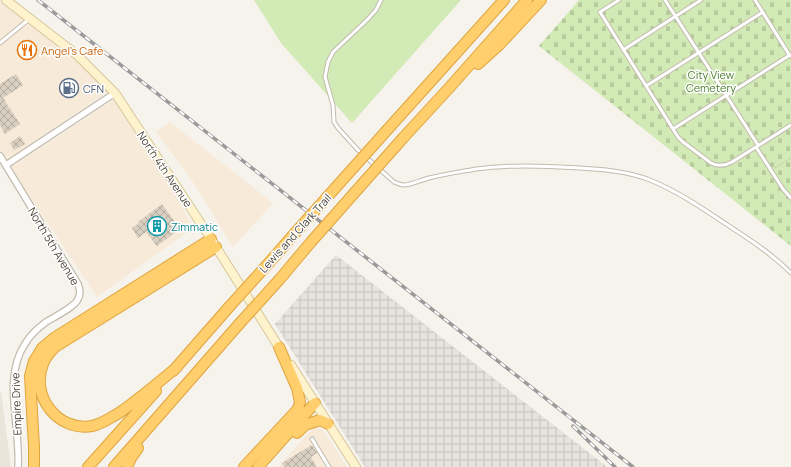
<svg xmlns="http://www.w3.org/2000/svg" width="791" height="467" font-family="Manrope,sans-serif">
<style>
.residential{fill:#eae5da}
.commercial{fill:#f7ead8}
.industrial{fill:url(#industrial-grid)}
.green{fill:#d2eab5}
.cemetery{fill:url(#cemetery-stones)}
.building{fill:url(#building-cross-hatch)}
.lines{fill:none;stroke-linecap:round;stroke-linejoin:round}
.service-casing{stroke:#c2bbae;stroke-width:5}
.minor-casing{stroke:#c2bbae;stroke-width:8}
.secondary-casing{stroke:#d6c79b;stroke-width:10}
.motorway-casing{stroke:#e0a43c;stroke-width:12}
.path{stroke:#c4b79f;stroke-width:1;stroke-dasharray:2 2;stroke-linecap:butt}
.service{stroke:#fff;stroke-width:3}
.minor{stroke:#fff;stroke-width:5.5}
.secondary{stroke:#fff3cd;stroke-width:8}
.motorway{stroke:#ffcf6e;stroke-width:10}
.rail-casing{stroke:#9a9a9a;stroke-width:3.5}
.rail{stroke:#fff;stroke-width:2;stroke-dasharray:6;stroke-linecap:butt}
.motorway-bridge-casing{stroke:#e0a43c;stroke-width:12;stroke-linecap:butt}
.motorway-bridge{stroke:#ffcf6e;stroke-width:10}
.labels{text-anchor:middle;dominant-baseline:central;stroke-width:3;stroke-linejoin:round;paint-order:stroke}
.food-label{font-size:11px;fill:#c56008;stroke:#fff;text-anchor:start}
.park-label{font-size:11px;fill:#4a7f2a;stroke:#fff}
.service-label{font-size:11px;fill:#4e5e75;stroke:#fff;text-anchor:start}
.street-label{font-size:11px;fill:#4b4439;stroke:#fff}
.culture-label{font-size:11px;fill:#0d838f;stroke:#fff;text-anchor:start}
</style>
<defs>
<pattern id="industrial-grid" width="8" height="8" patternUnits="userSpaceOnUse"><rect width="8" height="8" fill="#e6e2dd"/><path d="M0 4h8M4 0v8" fill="none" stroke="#c7c3be"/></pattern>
<pattern id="cemetery-stones" width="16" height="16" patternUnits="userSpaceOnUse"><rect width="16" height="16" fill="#d2eab5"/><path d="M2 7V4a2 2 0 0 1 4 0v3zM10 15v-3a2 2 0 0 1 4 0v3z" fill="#b6ca9c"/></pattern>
<pattern id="building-cross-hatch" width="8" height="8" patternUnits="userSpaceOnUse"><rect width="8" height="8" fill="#d8cfc1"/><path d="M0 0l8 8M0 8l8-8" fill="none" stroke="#b1aa9e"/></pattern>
</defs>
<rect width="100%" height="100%" fill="#f6f3ec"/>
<!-- residential -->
<path class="residential" d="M 1,391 L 11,467 L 0,467 L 0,392 Z"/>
<!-- commercial -->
<path class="commercial" d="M 0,0 L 76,59 L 108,92 L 7,160 L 0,148 Z
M 114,100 L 177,196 L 193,228 L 97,297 L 10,167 Z
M 170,122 L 273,203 L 233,247 L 193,182 L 156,132 Z
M 314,427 L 320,428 L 324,431 L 347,467 L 278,467 Z"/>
<!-- industrial -->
<path class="industrial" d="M 336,255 L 606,466 L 607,467 L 365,467 L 275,324 Z"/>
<!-- green -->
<path class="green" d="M 254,0 L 461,0 L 352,123 L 281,43 Z"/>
<!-- cemetery -->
<path class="cemetery" d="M 579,0 L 791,0 L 791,246 L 539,46 Z"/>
<!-- building -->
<path class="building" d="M 32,41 L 38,50 L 22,59 L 16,50 Z
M 16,74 L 23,85 L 3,98 L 20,124 L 5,134 L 0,125 L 0,84 Z
M 70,83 L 74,88 L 69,93 L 64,88 Z
M 20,136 L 25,144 L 14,150 L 10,143 Z
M 162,204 L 180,229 L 157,246 L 146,232 L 138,238 L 132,228 L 139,223 L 138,222 Z
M 312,445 L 317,453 L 311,457 L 317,467 L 284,467 L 282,463 Z"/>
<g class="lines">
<!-- service casing -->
<g class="service-casing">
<path id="service" d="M 381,0 L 376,10 L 367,20 L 333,52 L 328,62 L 325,77 L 333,105 L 334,122 L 338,128 L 358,150 L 394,182 C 398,184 401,185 405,185 C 413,184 421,180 429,178 C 444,174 460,172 476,169 C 505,165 532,166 561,167 C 591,169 622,169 650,180 C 677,191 702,208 726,224 C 749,239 772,254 791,273
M 619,0 L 600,12 L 678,137 L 683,142 L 711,163 C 719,167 725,166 732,162 L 791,125
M 665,0 L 758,145
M 755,0 L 790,56
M 0,43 L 28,20
M 623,50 L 701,0
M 646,86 L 763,12
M 673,129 L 790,55
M 756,147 L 783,189 L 791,198
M 312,439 L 329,467"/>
</g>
<!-- minor casing -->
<g class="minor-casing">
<path id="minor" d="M 0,156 L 78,284 C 80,289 81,294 78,299 C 75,307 54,317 46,322 C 38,328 30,335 25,344 C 2,378 21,428 18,467
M 6,165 L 115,93"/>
</g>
<!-- secondary casing -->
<g class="secondary-casing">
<path id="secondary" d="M 6,0 L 77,55 L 115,93 L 211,239 L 282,352
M 291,365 L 356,467"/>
</g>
<!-- motorway casing -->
<g class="motorway-casing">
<path id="motorway" d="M 478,64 L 499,45 L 541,0
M 388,129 L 504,0
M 403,138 L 449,88 L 527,0
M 267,265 L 295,233
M 279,280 L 311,242
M 177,367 C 158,383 139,399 119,413 C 110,418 102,424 92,426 C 58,432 30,396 43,364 C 45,358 50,352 55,347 L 216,247
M 173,371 L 229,307
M 297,433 L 305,425 L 320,420 L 328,424
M 34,467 L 34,447 L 30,376 L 34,361 L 38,355 L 42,348 L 54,338 L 211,239
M 88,467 L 156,391
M 114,467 L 240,323
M 127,467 L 131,458 L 138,448
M 244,467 L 298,409 L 300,402 L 297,388 L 279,347
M 258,467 L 315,403"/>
</g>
<!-- path -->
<path class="path" d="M 775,168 L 791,158"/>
<!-- service -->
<use href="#service" class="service"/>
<!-- minor -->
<use href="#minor" class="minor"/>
<!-- secondary -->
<use href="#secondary" class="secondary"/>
<!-- motorway -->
<use href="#motorway" class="motorway"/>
<!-- rail casing -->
<g class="rail-casing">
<path id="rail" d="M 38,0 L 633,467
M 573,426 L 615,467"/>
</g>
<!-- rail -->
<use href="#rail" class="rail"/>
<!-- motorway-bridge casing -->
<g class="motorway-bridge-casing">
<path id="motorway-bridge" d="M 295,233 L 388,129
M 311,242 L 403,138
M 229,307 L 267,265
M 240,323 L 279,280"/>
</g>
<!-- motorway-bridge -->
<use href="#motorway-bridge" class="motorway-bridge"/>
</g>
<!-- icons -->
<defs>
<g id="restaurant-ring" transform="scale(1)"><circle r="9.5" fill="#fff" stroke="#e8710a" stroke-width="1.5"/><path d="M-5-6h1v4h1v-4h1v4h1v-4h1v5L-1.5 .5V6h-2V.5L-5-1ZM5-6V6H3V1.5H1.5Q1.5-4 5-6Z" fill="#e8710a"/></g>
<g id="fuel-ring" transform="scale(1)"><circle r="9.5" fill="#fff" stroke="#5c6f8a" stroke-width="1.5"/><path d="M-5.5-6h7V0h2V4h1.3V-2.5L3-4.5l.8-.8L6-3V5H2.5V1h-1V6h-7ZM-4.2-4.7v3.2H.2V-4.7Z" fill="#5c6f8a"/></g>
<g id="building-ring" transform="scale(1)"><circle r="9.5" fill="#fff" stroke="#0f9aa8" stroke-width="1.5"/><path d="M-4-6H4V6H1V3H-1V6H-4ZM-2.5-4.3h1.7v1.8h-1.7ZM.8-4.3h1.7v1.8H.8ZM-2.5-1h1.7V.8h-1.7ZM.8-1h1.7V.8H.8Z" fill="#0f9aa8"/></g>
</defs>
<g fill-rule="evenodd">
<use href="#restaurant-ring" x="27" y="50"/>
<use href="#fuel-ring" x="69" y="88"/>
<use href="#building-ring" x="157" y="226"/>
</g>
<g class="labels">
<!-- food labels -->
<g class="food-label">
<text x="41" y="50">Angel's Cafe</text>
</g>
<!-- park labels -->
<g class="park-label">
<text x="711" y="74">City View<tspan x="711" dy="13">Cemetery</tspan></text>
</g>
<!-- service labels -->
<g class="service-label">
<text x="83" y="88">CFN</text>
</g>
<!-- street labels -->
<g class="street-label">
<text transform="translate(165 169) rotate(56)">North 4th Avenue</text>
<text transform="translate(295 233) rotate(-48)">Lewis and Clark Trail</text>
<text transform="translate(54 246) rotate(59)">North 5th Avenue</text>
<text transform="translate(16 404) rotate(-92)">Empire Drive</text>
</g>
<!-- culture labels -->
<g class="culture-label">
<text x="171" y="226">Zimmatic</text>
</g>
</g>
</svg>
